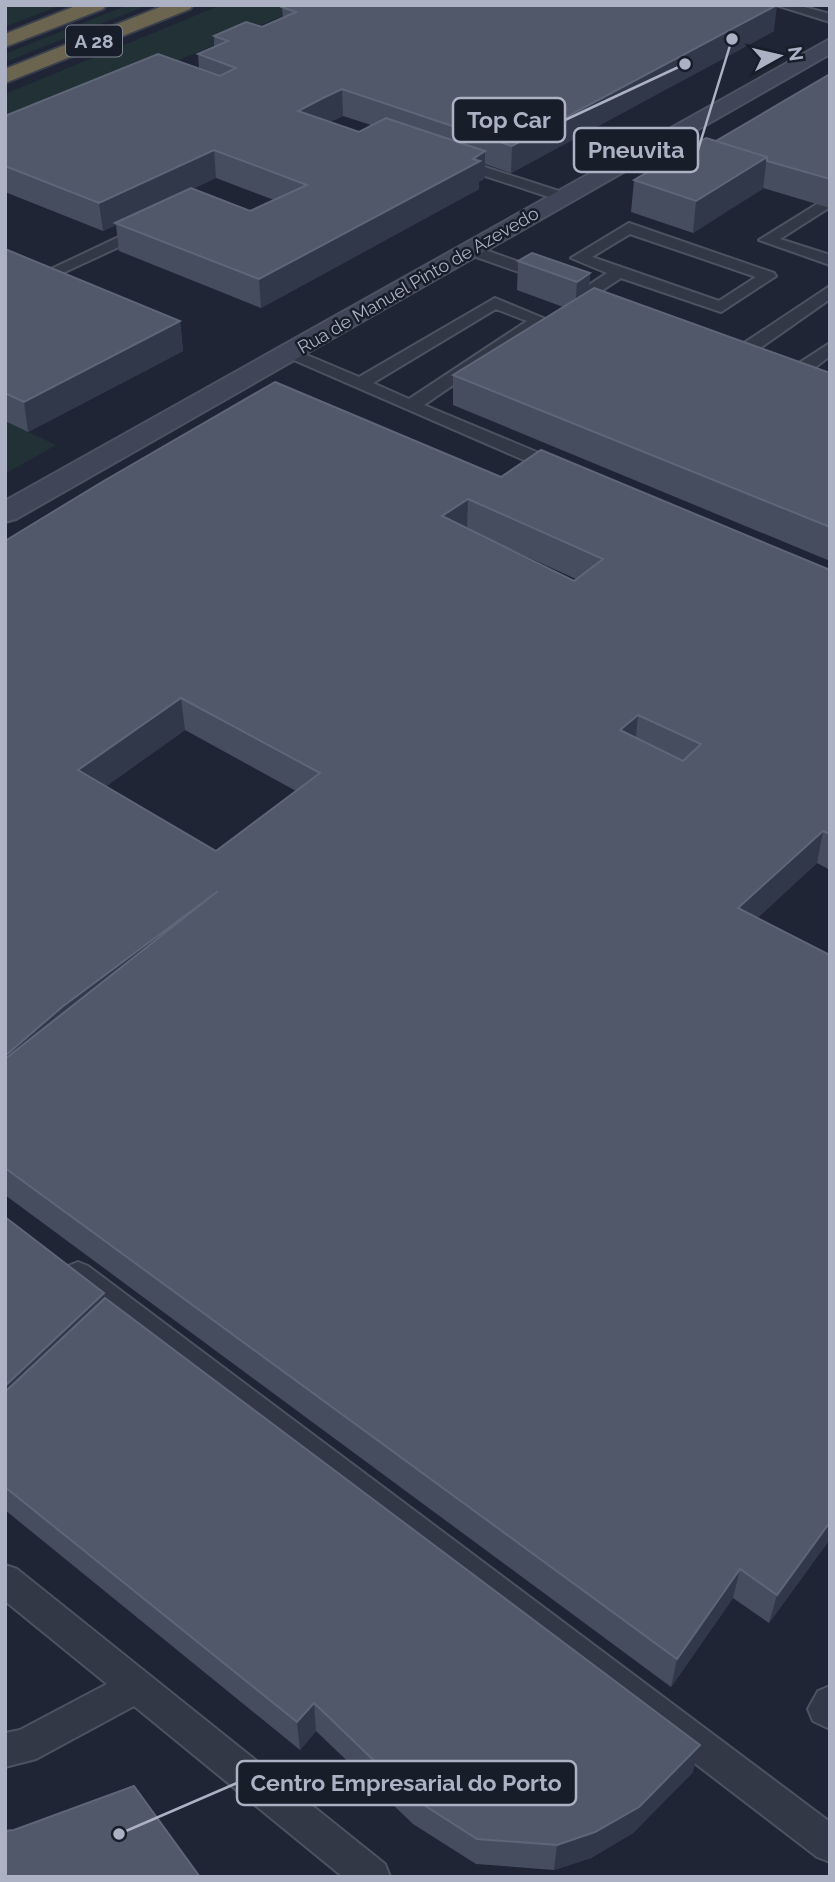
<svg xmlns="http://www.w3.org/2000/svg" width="835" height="1882" font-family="Raleway,sans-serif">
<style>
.green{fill:#213136}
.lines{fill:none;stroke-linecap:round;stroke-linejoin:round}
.service-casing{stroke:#4d5261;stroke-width:4}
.secondary-casing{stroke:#4d5261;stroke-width:4}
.motorway-casing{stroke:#3a3f4d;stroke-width:4}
.service{fill:#323845;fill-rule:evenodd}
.secondary{fill:#404658;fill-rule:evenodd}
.motorway{fill:#6b644f;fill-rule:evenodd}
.wall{fill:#454d5f;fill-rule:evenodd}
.shaded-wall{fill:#31384a}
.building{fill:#50586a;stroke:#5e6678;stroke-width:2;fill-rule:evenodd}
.labels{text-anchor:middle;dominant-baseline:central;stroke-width:5;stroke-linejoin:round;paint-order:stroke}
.far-street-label{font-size:18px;fill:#acb2c3;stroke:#181d2a}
.shield{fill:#181d2a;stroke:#808595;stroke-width:2}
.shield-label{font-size:19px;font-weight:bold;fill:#acb2c3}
.leader{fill:none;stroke:#acb2c3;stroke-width:2.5}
.callout-dot{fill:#acb2c3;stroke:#181d2a;stroke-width:2.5}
.callout{fill:#181d2a;stroke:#acb2c3;stroke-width:2.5}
.callout-label{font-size:23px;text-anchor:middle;font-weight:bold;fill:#acb2c3}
</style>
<rect width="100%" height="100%" fill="#1f2535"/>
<!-- green -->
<path class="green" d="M 5,5 L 61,5 L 5,27 Z
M 128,5 L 148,5 L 5,62 L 5,54 Z
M 221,5 L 308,5 L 5,134 L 5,94 Z
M 5,421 L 56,445 L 5,474 Z"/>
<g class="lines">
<!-- service casing -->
<g class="service-casing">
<path id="service" d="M 776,5 L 797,5 L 830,14 L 830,22 Z
M 454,157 L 568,194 L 571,197 L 563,202 L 558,200 L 449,164 L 449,158 Z
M 822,201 L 830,206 L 827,209 L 780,239 L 830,255 L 830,265 L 759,240 Z
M 629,223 L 774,273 L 776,276 L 721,312 L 621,278 L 595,295 L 583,295 L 583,289 L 607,273 L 571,258 ZM 630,234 L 756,277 L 719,301 L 592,257 Z
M 146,224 L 154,229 L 151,232 L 65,272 L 53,272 L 51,269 Z
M 471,245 L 556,275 L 558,278 L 550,283 L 544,281 L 465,253 L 463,250 Z
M 830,286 L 830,299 L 753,353 L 741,353 L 739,349 L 741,345 Z
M 495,298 L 548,320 L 424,405 L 570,466 L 572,470 L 570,474 L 556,474 L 280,354 L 283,350 L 295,350 L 359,377 ZM 496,309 L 527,321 L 409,399 L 373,383 Z
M 830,343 L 830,356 L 808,373 L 796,373 L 793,369 L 796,365 Z
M 78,1262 L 88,1266 L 830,1822 L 830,1862 L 817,1857 L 68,1282 L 64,1274 L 68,1266 Z
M 5,1565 L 17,1569 L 385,1864 L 390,1877 L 343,1877 L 134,1706 L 36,1759 L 5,1767 L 5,1733 L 20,1730 L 107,1684 L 5,1601 Z
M 830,1686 L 830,1729 L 813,1721 L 808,1709 L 818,1691 Z"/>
</g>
<!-- secondary casing -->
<g class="secondary-casing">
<path id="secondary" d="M 830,39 L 830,54 L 16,519 L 5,522 L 5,501 Z"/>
</g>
<!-- motorway casing -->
<g class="motorway-casing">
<path id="motorway" d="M 78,5 L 106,5 L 103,9 L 5,47 L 5,34 Z
M 165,5 L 193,5 L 190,9 L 5,83 L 5,69 Z"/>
</g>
<!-- service -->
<use href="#service" class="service"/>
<!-- secondary -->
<use href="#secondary" class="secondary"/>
<!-- motorway -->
<use href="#motorway" class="motorway"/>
</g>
<!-- wall -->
<path class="wall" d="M 282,7 L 774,31 L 511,173 L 485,164 L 485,178 L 479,182 L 479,189 L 261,308 L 119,251 L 116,225 L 103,231 L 5,192 L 5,116 L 199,69 L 198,54 L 214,47 L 214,36 L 262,27 L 283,18 ZM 343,116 L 371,125 L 359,132 L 329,122 ZM 216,178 L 274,200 L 250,211 L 192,189 Z
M 830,74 L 830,208 L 763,188 L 693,233 L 631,212 L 634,180 L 716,141 Z
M 5,249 L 180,321 L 183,351 L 28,432 L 5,421 Z
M 518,261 L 590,273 L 589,291 L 830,373 L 830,561 L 453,405 L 453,375 L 563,307 L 517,290 Z
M 501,477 L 830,570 L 830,870 L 817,863 L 757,918 L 830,1539 L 769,1623 L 733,1598 L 671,1687 L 5,1195 L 5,541 ZM 512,550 L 576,579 L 574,581 ZM 185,730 L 296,791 L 216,851 L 106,786 Z
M 5,1217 L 104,1293 L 105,1298 L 693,1772 L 633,1833 L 591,1858 L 554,1870 L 476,1864 L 413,1824 L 316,1731 L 300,1750 L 5,1510 Z"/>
<!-- shaded-wall -->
<path class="shaded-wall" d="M 777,5 L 774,31 L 511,173 L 512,146 Z
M 342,89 L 343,116 L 324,124 L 298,111 L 323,98 Z
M 214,150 L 216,178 L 118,224 L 115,223 L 116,225 L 103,231 L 99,203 Z
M 485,151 L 485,178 L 479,182 L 479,189 L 261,308 L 259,279 L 473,159 Z
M 767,157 L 763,189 L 693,233 L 696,201 Z
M 590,273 L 588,302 L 575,311 L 577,282 Z
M 180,321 L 183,351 L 28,432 L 24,402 Z
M 468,499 L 467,530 L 442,516 Z
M 181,698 L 185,730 L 83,803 L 78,770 Z
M 638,715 L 635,747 L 620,730 Z
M 823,831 L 817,863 L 733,941 L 738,908 Z
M 218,891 L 5,1095 L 5,1056 L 62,1007 Z
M 104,1293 L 112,1329 L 5,1431 L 5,1386 Z
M 830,1522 L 830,1539 L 769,1623 L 777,1595 Z
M 740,1569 L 733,1598 L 671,1687 L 677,1659 Z
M 314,1703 L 316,1731 L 300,1750 L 297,1722 Z
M 700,1745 L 693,1772 L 633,1833 L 591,1858 L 554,1870 L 557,1845 Z"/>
<!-- building -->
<path class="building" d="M 286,5 L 777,5 L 512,146 L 342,89 L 323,98 L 298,111 L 359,132 L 386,118 L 485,151 L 473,159 L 480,161 L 259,279 L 115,223 L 191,188 L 250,211 L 307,185 L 214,150 L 99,203 L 5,166 L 5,116 L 158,54 L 220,76 L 236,68 L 198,54 L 228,41 L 214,36 L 246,22 L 262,27 L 296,12 L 282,7 Z
M 830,74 L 830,179 L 767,161 L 767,157 L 716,141 Z
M 706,138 L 767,157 L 696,201 L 634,180 Z
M 5,249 L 180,321 L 24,402 L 5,393 Z
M 532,253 L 590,273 L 577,282 L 518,261 Z
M 594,288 L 830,373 L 830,527 L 453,375 Z
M 275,382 L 501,477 L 541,450 L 830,570 L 830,834 L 823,831 L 738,908 L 830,955 L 830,1522 L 777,1595 L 740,1569 L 677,1659 L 5,1168 L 5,1059 L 218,891 L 62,1007 L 5,1056 L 5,541 L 102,482 ZM 468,499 L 603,559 L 574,581 L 442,516 ZM 181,698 L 320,773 L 216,851 L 78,770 ZM 638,715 L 701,744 L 683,761 L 620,730 Z
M 5,1217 L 104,1293 L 5,1386 Z
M 105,1298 L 700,1745 L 639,1807 L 595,1832 L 557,1845 L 477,1839 L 413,1798 L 314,1703 L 297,1722 L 5,1487 L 5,1392 Z
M 134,1786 L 200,1877 L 5,1877 L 5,1831 L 14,1830 Z"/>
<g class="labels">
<!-- far-street labels -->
<g class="far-street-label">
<text transform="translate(418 280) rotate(-30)">Rua de Manuel Pinto de Azevedo</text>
</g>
<!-- shield labels -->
<rect class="shield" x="66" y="25.5" width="56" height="31" rx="5"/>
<g class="shield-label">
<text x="94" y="41">A 28</text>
</g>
</g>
<!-- callouts -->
<path class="leader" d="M685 64L565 120M732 39L698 150M119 1834L237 1783"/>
<g class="callout-dot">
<circle cx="685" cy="64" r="7"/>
<circle cx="732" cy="39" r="7"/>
<circle cx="119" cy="1834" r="7"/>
</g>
<g class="callout">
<rect x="453" y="98" width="112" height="44" rx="7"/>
<rect x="574" y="128" width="124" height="44" rx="7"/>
<rect x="237" y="1761" width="339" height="44" rx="7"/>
</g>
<g class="callout-label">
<text x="509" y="128">Top Car</text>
<text x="636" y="158">Pneuvita</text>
<text x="406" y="1791">Centro Empresarial do Porto</text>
</g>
<!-- border -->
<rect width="835" height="1882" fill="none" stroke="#acb2c3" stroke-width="14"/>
<!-- north arrow -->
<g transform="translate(779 56) rotate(82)" stroke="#181d2a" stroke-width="5" paint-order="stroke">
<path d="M0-5L12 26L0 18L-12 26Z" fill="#acb2c3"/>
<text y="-10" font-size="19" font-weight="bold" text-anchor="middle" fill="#acb2c3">N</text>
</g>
</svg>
